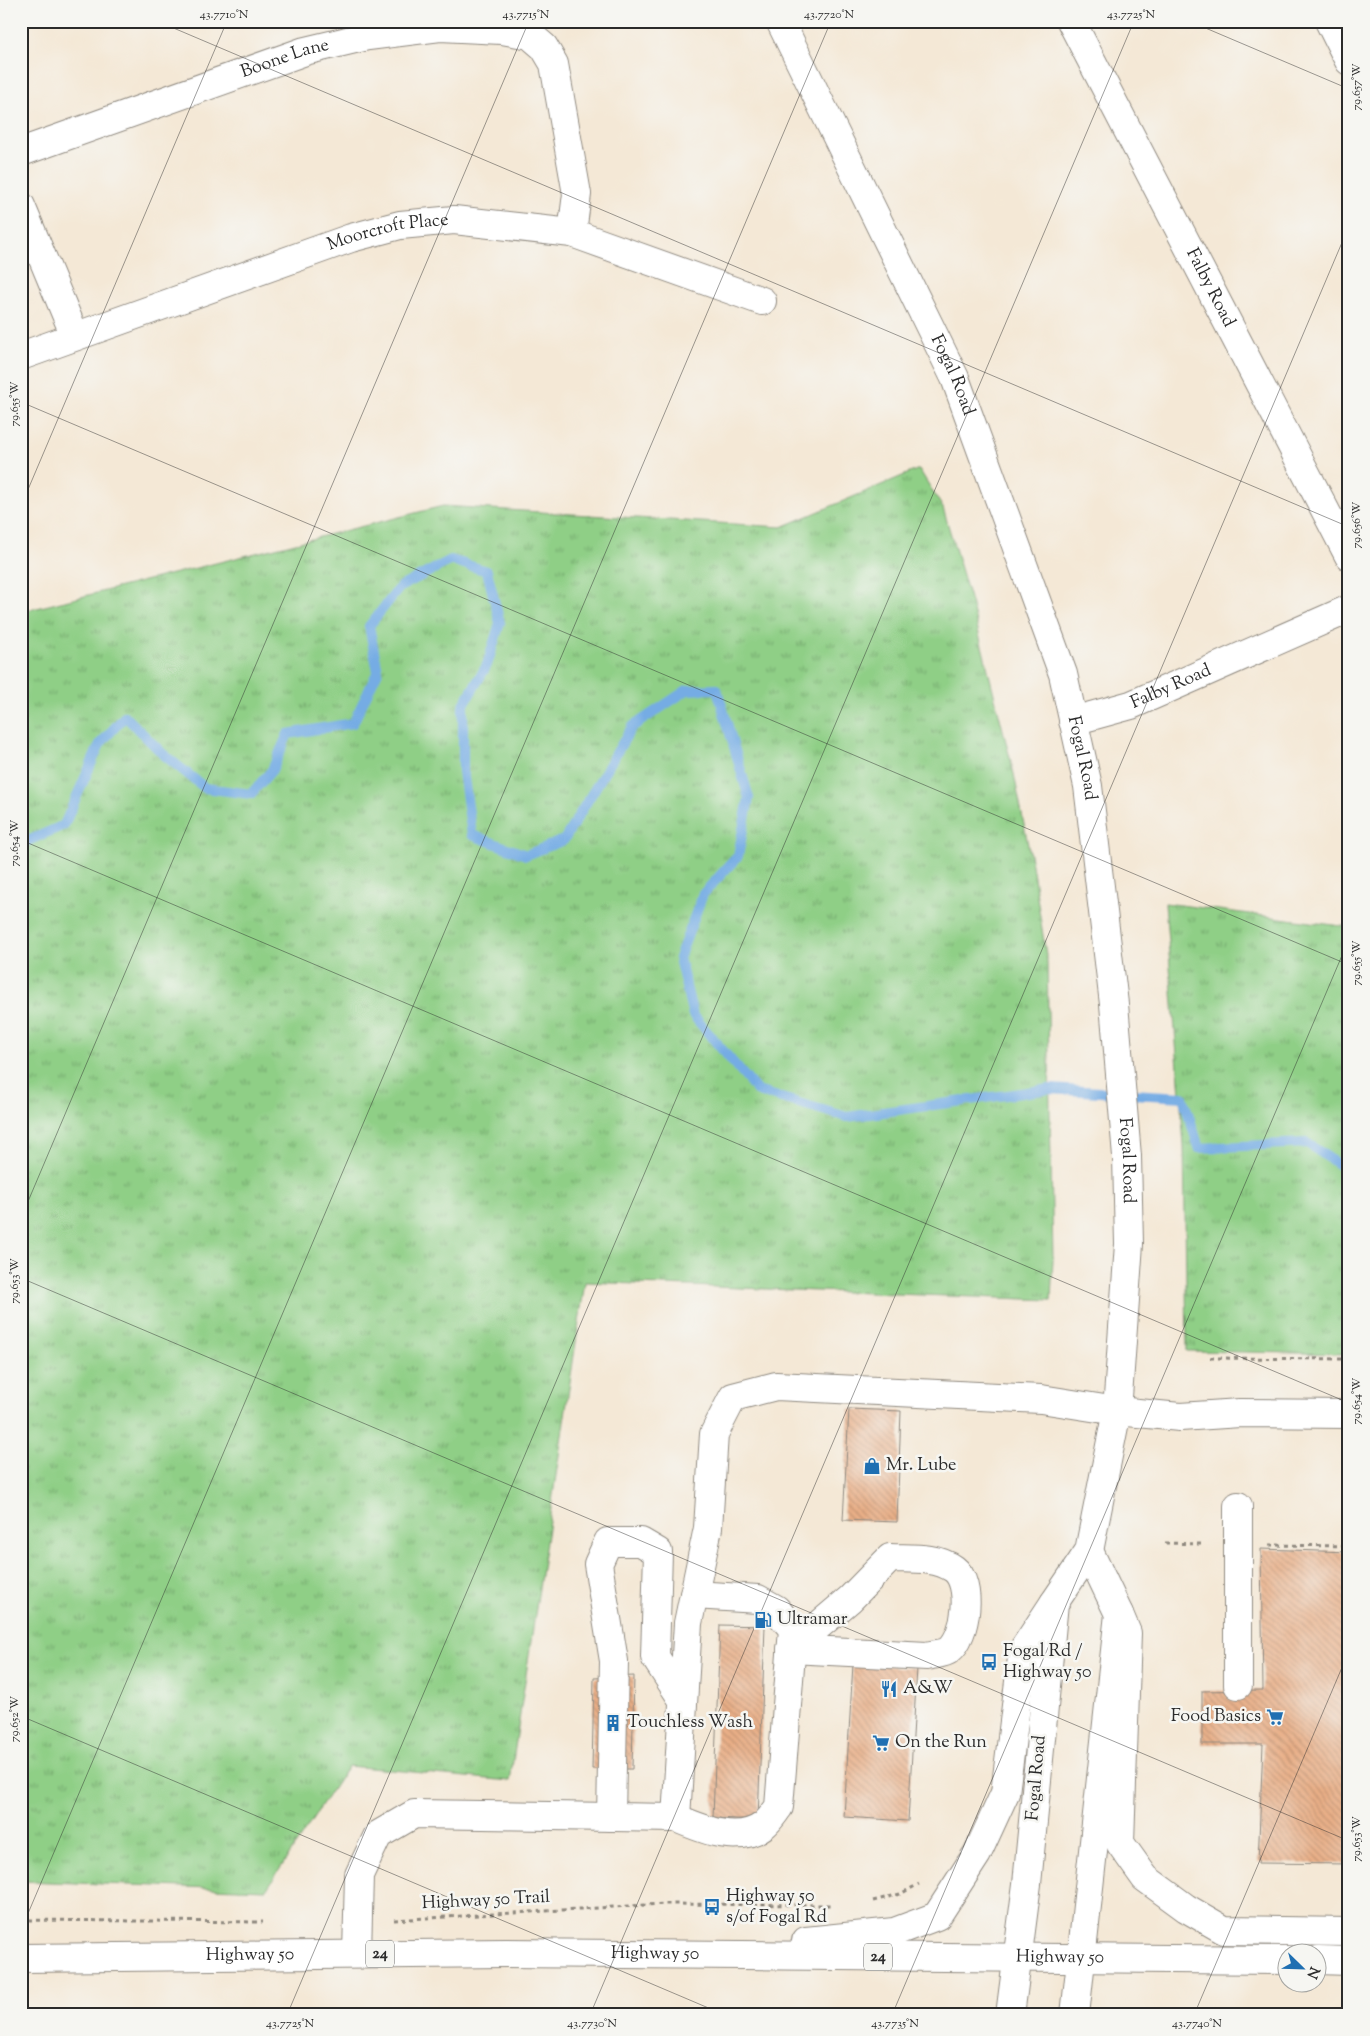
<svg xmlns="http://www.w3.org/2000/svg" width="1370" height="2036" font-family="'Sorts Mill Goudy',serif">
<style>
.grass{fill:url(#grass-tufts);stroke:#5d7d58}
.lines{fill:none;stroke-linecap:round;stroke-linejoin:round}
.stream{stroke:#74ace4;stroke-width:10}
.building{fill:url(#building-back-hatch)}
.minor-casing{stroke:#908a80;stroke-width:30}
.major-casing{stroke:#908a80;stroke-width:30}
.path{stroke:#908a80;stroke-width:3;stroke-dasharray:4 4;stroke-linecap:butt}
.minor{stroke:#fff;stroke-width:28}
.major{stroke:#fff;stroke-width:28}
.ticks{fill:none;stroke:#2b2b2b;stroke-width:1;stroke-opacity:0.45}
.labels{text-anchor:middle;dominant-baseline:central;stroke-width:5;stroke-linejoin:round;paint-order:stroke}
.shield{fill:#f6f6f2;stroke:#686867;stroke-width:1}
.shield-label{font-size:16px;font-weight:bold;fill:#2b2b2b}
.street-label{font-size:18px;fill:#2b2b2b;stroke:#f6f6f2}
.poi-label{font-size:18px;fill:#2b2b2b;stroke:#f6f6f2;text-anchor:start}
.neatline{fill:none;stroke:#2b2b2b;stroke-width:2}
.ticks-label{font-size:12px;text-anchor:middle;fill:#2b2b2b}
</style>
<defs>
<pattern id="grass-tufts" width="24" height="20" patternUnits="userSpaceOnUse" patternTransform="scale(1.25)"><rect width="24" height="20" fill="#8fcf86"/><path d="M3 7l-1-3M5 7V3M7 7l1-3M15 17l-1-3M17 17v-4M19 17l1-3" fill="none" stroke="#75a86e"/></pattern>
<pattern id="building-back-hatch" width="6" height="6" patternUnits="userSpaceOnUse" patternTransform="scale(1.25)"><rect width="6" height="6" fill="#e9af87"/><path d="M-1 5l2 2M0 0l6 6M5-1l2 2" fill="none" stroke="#bd8f6f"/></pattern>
</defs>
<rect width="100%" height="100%" fill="#f6f6f2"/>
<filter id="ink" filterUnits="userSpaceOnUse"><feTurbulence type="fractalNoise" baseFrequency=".02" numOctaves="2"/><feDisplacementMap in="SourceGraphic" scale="10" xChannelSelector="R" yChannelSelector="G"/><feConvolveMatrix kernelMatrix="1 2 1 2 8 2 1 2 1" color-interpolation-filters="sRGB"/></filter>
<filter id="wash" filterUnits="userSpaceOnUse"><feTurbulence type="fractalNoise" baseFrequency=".0096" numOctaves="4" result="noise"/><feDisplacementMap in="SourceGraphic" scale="20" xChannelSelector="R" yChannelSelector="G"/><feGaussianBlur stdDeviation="1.12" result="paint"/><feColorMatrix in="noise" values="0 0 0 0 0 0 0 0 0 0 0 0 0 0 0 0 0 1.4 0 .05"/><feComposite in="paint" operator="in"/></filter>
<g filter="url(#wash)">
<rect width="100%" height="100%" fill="#f4e8d6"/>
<!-- grass -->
<path class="grass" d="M 919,469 L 943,508 L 971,602 L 1014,774 L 1032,865 L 1047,961 L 1053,1259 L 1051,1300 L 585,1282 L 510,1781 L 348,1766 L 266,1890 L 21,1881 L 21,612 L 443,506 L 782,527 Z
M 1165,903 L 1349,927 L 1349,1354 L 1187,1351 L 1184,1145 Z"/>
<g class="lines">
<!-- stream -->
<path class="stream" d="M 21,844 L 64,825 L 100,744 L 125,716 L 163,754 L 205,788 L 251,794 L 272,770 L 288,734 L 353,723 L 378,671 L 369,626 L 400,587 L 451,560 L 487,571 L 500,623 L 487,665 L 463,706 L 463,771 L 472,835 L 526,855 L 564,840 L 632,727 L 687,690 L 717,689 L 749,798 L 738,856 L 703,894 L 679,958 L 693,1015 L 757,1091 L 847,1117 L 1050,1089 L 1183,1097 L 1199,1148 L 1307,1143 L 1349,1172"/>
</g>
<g id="blocks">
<!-- building -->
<path class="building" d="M 849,1409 L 901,1411 L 897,1522 L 843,1520 Z
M 1261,1549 L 1349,1552 L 1349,1864 L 1258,1863 L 1263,1744 L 1202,1744 L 1202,1691 L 1263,1690 Z
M 720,1625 L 765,1626 L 758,1820 L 713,1818 Z
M 853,1664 L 917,1668 L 908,1821 L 844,1817 Z
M 634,1676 L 632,1769 L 592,1769 L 594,1678 Z"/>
</g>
</g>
<g filter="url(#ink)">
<use href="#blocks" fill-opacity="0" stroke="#908a80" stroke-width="1"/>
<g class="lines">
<!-- minor casing -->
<g class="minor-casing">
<g id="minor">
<path id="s1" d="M 780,21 L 955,378 L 1063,674 L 1088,786 L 1114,1004 L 1127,1156 L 1129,1244 L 1117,1411 L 1089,1551 L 1054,1603 L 1027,1884 L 1010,2015"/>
<path id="s2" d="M 1071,21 L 1349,556"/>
<path d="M 1329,21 L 1349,61"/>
<path id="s3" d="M 21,152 L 305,51 L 368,36 L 440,27 L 502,30 L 530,35 L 544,47 L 554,64 L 577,194 L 572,233"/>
<path d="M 21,206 L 75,336"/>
<path id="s4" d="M 21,356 L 351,238 L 400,225 L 454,220 L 572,233 L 762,301"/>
<path id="s5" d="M 1073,721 L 1131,705 L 1349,609"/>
<path d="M 890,1558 C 910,1559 936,1556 954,1569 C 973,1583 967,1636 949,1650 C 944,1654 933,1654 927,1656 L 791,1649 L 850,1599 Z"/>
<path d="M 1238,1685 L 1238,1506"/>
<path d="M 611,1817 L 614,1661 L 598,1564 L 608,1542 L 641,1542 L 658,1552 L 655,1657 L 683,1700"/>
<path d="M 676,1818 C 702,1829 738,1845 764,1825 C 770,1820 775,1812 779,1807 L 793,1629 L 776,1609 L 758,1599 L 694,1595"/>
<path d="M 357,1954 L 359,1875 L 378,1835 L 414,1814 L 676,1818 L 688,1623 L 708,1528 L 714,1434 L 733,1397 L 776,1386 L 1041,1399 L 1117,1411 L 1180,1417 L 1240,1413 L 1349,1414"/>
<path d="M 1075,2015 L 1119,1614 L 1089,1551"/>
</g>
</g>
<!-- major casing -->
<g class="major-casing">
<g id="major">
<path d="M 1119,1614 L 1127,1633 L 1120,1843 L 1145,1878 L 1186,1908 L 1224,1930 L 1349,1932"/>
<path d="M 806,1941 L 894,1932 L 937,1916 L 977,1854 L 1005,1793 L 1023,1650 L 1054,1603"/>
<path id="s6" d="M 21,1958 L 505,1953 L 1288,1960"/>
<path d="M 1318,1960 L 1349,1961"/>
</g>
</g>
<!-- path -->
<path class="path" d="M 1210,1358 L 1349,1359
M 1165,1543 L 1201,1544
M 1269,1545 L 1349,1546
M 873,1901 L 900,1894 L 919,1884
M 21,1920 L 263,1922
M 394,1920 L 664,1904 L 833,1905"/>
<!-- minor -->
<use href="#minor" class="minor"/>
<!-- major -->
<use href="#major" class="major"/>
</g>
</g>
<!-- ticks -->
<path class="ticks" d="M 157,21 L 1349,527M 1189,21 L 1349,89M 21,402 L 1349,965M 21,506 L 227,21M 21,840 L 1349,1403M 21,1218 L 529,21M 21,1278 L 1349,1841M 21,1716 L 725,2015M 21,1930 L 831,21M 287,2015 L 1134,21M 590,2015 L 1349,226M 892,2015 L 1349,939M 1194,2015 L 1349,1651"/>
<!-- icons -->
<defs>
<g id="shop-bare" transform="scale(1.35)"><path d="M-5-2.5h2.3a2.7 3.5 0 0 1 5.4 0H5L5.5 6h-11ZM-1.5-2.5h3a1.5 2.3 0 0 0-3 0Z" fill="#1f6fb2" stroke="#f6f6f2" stroke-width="2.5" paint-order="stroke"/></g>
<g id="fuel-bare" transform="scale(1.35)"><path d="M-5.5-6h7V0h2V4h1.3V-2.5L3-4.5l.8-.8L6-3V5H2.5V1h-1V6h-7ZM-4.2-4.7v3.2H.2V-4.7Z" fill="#1f6fb2" stroke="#f6f6f2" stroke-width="2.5" paint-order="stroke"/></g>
<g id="bus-bare" transform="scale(1.35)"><path d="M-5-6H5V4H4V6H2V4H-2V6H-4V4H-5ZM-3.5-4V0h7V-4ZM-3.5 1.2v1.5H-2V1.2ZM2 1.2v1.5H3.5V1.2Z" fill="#1f6fb2" stroke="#f6f6f2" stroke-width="2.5" paint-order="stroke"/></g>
<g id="restaurant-bare" transform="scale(1.35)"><path d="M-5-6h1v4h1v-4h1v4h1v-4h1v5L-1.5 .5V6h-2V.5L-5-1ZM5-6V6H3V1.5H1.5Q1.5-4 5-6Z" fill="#1f6fb2" stroke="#f6f6f2" stroke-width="2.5" paint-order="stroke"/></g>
<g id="supermarket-bare" transform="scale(1.35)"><path d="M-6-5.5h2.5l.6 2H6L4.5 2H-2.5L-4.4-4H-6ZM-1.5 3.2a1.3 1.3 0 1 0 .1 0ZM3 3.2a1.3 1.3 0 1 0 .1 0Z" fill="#1f6fb2" stroke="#f6f6f2" stroke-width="2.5" paint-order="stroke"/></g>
<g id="building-bare" transform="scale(1.35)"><path d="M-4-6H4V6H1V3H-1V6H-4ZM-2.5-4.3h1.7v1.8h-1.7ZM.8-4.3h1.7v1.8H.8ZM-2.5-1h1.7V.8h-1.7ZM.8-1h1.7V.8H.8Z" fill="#1f6fb2" stroke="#f6f6f2" stroke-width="2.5" paint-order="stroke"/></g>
</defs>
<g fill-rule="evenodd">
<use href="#shop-bare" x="872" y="1466"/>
<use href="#fuel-bare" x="763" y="1620"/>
<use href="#bus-bare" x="989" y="1662"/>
<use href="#restaurant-bare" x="889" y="1689"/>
<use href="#supermarket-bare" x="1275" y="1717"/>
<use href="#building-bare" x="613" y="1723"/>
<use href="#supermarket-bare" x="881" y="1743"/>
<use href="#bus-bare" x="712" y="1907"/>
</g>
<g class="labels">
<!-- shield labels -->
<g class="shield">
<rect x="366" y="1940.5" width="28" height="27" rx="4"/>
<rect x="864" y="1943.5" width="28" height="27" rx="4"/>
</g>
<g class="shield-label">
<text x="380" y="1954">24</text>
<text x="878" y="1957">24</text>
</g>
<!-- street labels -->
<g class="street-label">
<text stroke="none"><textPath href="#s3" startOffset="280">Boone Lane</textPath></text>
<text stroke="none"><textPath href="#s4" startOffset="388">Moorcroft Place</textPath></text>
<text stroke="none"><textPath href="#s2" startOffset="301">Falby Road</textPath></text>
<text stroke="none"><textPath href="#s1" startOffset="394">Fogal Road</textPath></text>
<text stroke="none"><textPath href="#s5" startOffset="104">Falby Road</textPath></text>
<text stroke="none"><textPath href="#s1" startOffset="799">Fogal Road</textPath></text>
<text stroke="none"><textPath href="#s1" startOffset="1204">Fogal Road</textPath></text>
<text transform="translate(1037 1778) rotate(-85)">Fogal Road</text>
<text transform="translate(486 1901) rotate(-3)">Highway 50 Trail</text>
<text stroke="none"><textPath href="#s6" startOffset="634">Highway 50</textPath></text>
<text stroke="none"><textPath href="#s6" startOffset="229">Highway 50</textPath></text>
<text stroke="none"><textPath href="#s6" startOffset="1039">Highway 50</textPath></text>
</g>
<!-- poi labels -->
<g class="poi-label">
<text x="886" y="1466">Mr. Lube</text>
<text x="777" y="1620">Ultramar</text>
<text x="1003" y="1652">Fogal Rd /<tspan x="1003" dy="21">Highway 50</tspan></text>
<text x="903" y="1689">A&amp;W</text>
<text x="1261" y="1717" text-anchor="end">Food Basics</text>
<text x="627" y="1723">Touchless Wash</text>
<text x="895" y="1743">On the Run</text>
<text x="726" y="1897">Highway 50<tspan x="726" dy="21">s/of Fogal Rd</tspan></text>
</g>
</g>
<!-- margin -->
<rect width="1370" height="2036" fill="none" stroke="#f6f6f2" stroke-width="55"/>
<!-- north arrow -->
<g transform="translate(1302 1968) rotate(113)"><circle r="24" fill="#f6f6f2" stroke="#a5a5a2"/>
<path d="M0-4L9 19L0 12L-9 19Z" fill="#1f6fb2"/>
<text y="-8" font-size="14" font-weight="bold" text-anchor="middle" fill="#2b2b2b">N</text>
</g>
<rect x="28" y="28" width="1314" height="1980" class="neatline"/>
<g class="ticks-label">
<text x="224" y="18">43.7710°N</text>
<text x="526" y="18">43.7715°N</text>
<text x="829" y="18">43.7720°N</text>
<text x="1131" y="18">43.7725°N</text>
<text transform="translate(1356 87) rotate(-90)" y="4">79.657°W</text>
<text transform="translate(14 404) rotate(-90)" y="4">79.655°W</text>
<text transform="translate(1356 525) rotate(-90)" y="4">79.656°W</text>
<text transform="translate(14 843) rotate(-90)" y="4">79.654°W</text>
<text transform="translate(1356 963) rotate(-90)" y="4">79.655°W</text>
<text transform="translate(14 1281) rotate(-90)" y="4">79.653°W</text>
<text transform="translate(1356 1401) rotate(-90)" y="4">79.654°W</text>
<text transform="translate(14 1719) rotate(-90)" y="4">79.652°W</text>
<text transform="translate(1356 1839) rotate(-90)" y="4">79.653°W</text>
<text x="290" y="2027">43.7725°N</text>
<text x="592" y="2027">43.7730°N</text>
<text x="895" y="2027">43.7735°N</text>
<text x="1197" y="2027">43.7740°N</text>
</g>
</svg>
